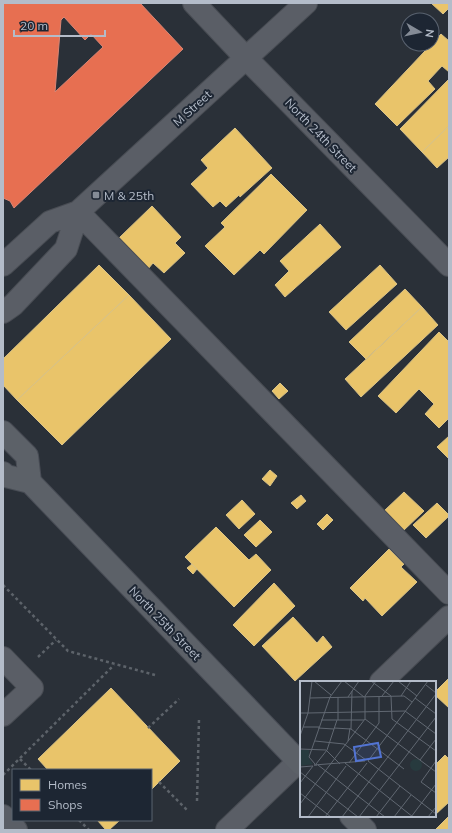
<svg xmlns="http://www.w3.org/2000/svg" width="452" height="833" font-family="Mulish,sans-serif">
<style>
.homes{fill:#e9c46a;stroke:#d9c286}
.shops{fill:#e76f51;stroke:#d88675;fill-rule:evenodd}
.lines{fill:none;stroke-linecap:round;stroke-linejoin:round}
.minor-casing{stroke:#484c53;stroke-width:24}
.major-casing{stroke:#484c55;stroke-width:24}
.path{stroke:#5d636a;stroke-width:2.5;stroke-dasharray:3 3;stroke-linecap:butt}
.minor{stroke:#5a5e66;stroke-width:22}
.major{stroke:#5c6168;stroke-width:22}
.poi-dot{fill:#848b96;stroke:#1d2633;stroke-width:1.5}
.labels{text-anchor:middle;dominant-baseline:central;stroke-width:4;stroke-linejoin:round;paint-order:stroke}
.street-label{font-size:12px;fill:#b4bcc9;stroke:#1d2633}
.poi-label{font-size:12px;fill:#b4bcc9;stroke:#1d2633;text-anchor:start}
.inset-road{fill:none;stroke:#616872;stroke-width:1}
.view{fill:#5274d3;fill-opacity:0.15;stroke:#5274d3;stroke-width:2}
.inset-edge{fill:none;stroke:#b4bcc9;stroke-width:2}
</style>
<rect width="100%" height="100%" fill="#2a3038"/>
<!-- homes -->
<path class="homes" d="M 431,3 L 449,3 L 449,8 L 443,14 Z
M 441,34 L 449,41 L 449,72 L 442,66 L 428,81 L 435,89 L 397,126 L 375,104 Z
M 449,79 L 449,126 L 422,152 L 400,129 Z
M 449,126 L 449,157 L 437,168 L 422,152 Z
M 235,128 L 272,168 L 240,197 L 239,195 L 226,207 L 220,201 L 213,207 L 191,184 L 208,168 L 201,160 Z
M 271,174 L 307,210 L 264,254 L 260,250 L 234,275 L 205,246 L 225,227 L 221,223 Z
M 152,206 L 181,237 L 175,243 L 185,253 L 164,273 L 153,263 L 148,269 L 119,238 Z
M 320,224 L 341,247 L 285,297 L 275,285 L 289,271 L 280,261 Z
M 99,265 L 129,295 L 17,400 L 3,385 L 3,359 Z
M 380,265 L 397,284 L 346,330 L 329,312 Z
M 405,289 L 422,307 L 366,359 L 349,342 Z
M 129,295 L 171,339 L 62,445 L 17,400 Z
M 422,307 L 438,325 L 361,397 L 345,379 Z
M 439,332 L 449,342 L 449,418 L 439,428 L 425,414 L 434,404 L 419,389 L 396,413 L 378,396 Z
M 280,383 L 288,391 L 279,399 L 272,391 Z
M 449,436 L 449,459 L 437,447 Z
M 270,470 L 277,476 L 270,486 L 262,479 Z
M 404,492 L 424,511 L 403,531 L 384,511 Z
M 301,495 L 306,501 L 297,509 L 291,503 Z
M 242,500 L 255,514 L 239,529 L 226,515 Z
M 437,503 L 449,515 L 449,516 L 426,538 L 413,525 Z
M 327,514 L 333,520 L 323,530 L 317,524 Z
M 260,520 L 272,532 L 256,547 L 244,535 Z
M 216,527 L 249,560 L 256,554 L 271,570 L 234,607 L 185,557 Z
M 389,549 L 404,564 L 401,567 L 417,582 L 382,616 L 365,598 L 363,601 L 350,588 Z
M 192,564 L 197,569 L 193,574 L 187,568 Z
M 274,583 L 295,606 L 254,646 L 233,625 Z
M 293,617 L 317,643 L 323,636 L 332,647 L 295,681 L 262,646 Z
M 449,678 L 449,708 L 435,695 L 435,692 Z
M 111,688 L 180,761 L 151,790 L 151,770 L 48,770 L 38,759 Z
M 445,755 L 449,759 L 449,802 L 435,815 L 435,765 Z
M 449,816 L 449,830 L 437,830 L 436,829 Z
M 97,820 L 120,820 L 109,830 L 106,830 Z"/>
<!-- shops -->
<path class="shops" d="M 3,3 L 140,3 L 183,49 L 14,208 L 10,201 L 3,198 ZM 64,17 L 85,40 L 91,34 L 103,47 L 55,92 L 61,20 Z"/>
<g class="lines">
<!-- minor casing -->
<g class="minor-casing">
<path id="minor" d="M 194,3 L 246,58 L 449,265
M 78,212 L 449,593
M 3,265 L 50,222 L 78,212 L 306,3
M 3,312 L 13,305 L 66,249 L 78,212
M 3,658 L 32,688 L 3,715
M 381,682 L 449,617
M 3,816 L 16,830
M 227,830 L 301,759"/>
</g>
<!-- major casing -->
<g class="major-casing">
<path id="major" d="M 3,432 L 27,456 L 30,482
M 3,473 L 6,476 L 30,482 L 301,764
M 351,816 L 365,830"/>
</g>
<!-- path -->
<path class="path" d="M 3,585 L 68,651 L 155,675
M 38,657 L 56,640
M 148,728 L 179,699
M 20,759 L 31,770
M 3,775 L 114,665
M 159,782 L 187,810
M 197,801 L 199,719
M 79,820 L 89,830"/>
<!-- minor -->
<use href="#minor" class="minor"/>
<!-- major -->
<use href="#major" class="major"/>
</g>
<!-- markers -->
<rect class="poi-dot" x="92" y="191" width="8" height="8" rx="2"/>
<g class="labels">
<!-- street labels -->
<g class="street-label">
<text transform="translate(192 108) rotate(-42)">M Street</text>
<text transform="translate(321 135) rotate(46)">North 24th Street</text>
<text transform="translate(165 623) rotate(46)">North 25th Street</text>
</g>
<!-- poi labels -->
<g class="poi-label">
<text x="104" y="195">M &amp; 25th</text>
</g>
</g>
<!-- overview -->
<g transform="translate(300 681)">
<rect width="136" height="136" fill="#2a3038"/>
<path d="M 0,69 L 9,69 L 9,78 L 13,83 L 0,85 ZM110 84a6 6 0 1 1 12 0a6 6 0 1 1-12 0Z" fill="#273a3e"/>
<path class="inset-road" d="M 14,0 L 31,14M 44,0 L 64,16M 71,0 L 91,15 L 92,38M 98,0 L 117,15M 126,4 L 136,12M 82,15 L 94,0M 101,15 L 111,0M 38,16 L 38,39M 48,16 L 59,0M 10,17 L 104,15 L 112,21M 115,17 L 136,33M 0,32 L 8,32 L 12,0M 65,38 L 136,91M 65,38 L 65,15 L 76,0M 92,38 L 136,70M 21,39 L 64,39M 3,46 L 19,46M 18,47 L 34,48M 34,47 L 51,48 L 104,88M 51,48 L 52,10M 0,55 L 8,32 L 105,30 L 136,53M 15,60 L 44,63 L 66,79M 48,60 L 50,47M 0,68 L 26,69 L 40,83M 120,79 L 136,58M 68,80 L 136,133M 68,80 L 128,0M 136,80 L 121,101 L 136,112M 45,82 L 113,136M 49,82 L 79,42 L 79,16M 15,83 L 9,76 L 30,16 L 42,0M 16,83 L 27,69 L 37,39M 17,84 L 14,84 L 65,80M 18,84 L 85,136M 0,86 L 13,85M 0,91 L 58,136M 0,102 L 13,85M 0,112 L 31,136M 0,123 L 65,38M 8,136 L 46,85M 25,136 L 67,82M 42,136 L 136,13M 59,136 L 136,36M 76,136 L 100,105M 94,136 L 111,114M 111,136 L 136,103M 128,136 L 136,126"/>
<path class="view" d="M 78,62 L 81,76 L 56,80 L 54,66 Z"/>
<rect width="136" height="136" class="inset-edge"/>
</g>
<!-- border -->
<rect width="452" height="833" fill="none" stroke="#b4bcc9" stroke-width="8"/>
<!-- legend -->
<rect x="12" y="769" width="140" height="52" fill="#1d2633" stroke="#59626f"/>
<rect x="20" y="779" width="20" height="12" fill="#e9c46a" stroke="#59626f"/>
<text x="48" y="789" font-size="12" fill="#b4bcc9">Homes</text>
<rect x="20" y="799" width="20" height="12" fill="#e76f51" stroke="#59626f"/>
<text x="48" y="809" font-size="12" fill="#b4bcc9">Shops</text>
<!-- north arrow -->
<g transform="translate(420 32) rotate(99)"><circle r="19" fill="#1d2633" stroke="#59626f"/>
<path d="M0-3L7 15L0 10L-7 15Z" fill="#848b96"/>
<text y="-6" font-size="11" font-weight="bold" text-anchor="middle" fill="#b4bcc9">N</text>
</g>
<!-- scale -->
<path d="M14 30v6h91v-6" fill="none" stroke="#b4bcc9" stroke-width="2"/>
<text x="20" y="30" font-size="12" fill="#b4bcc9" stroke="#1d2633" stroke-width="3" paint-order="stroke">20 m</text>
</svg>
